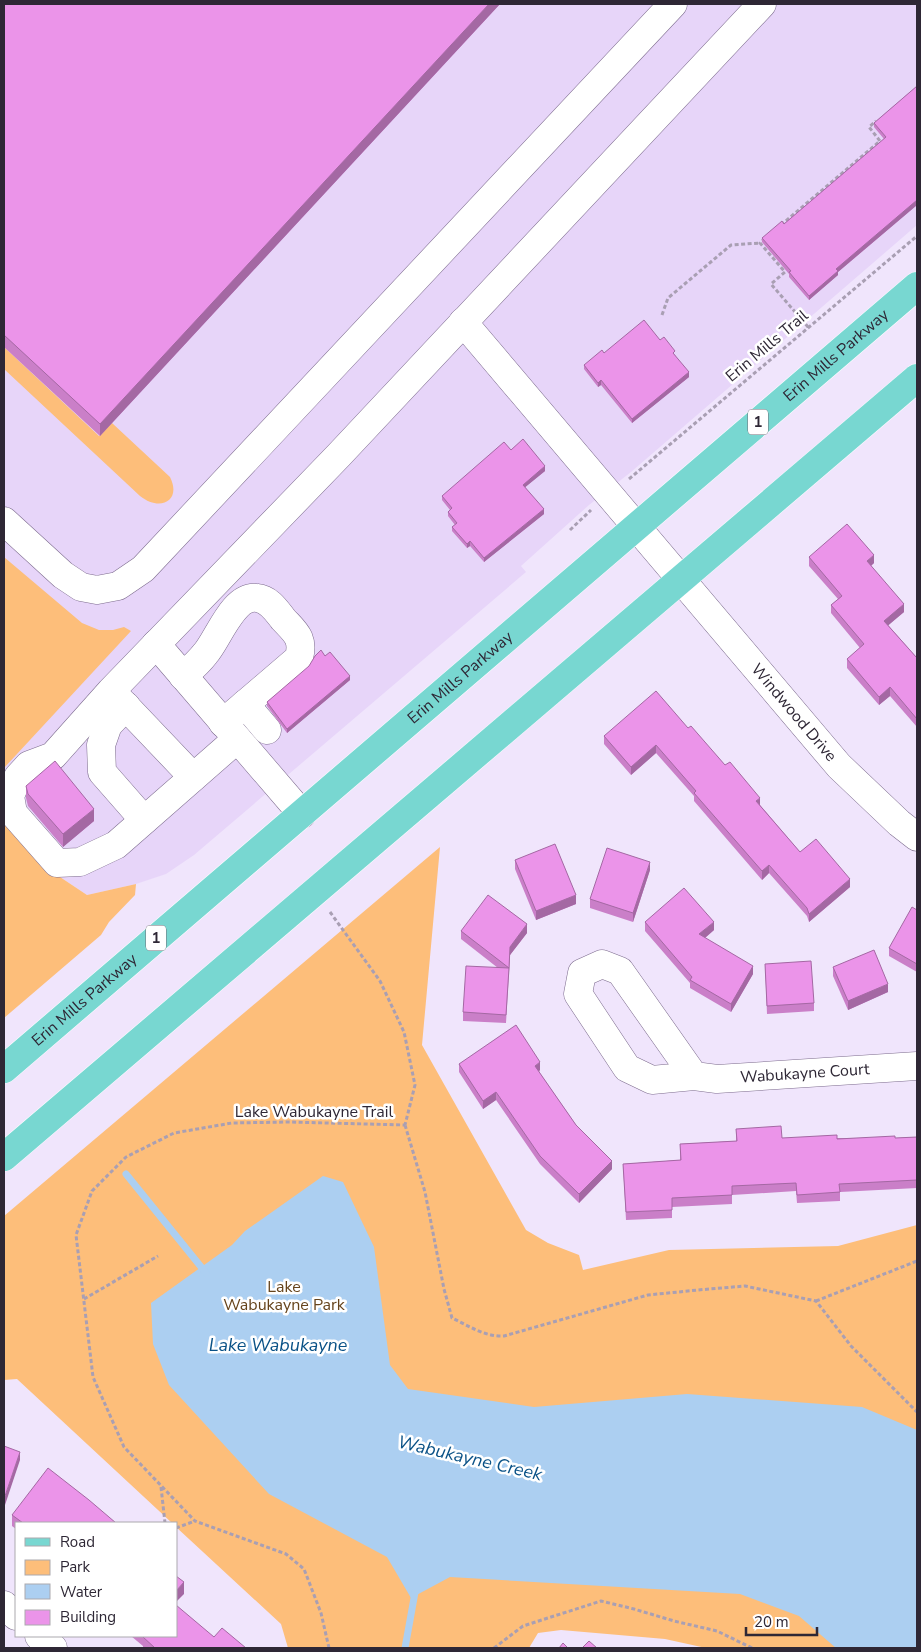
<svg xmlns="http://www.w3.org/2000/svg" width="921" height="1652" font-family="'Nunito Sans',sans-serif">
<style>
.built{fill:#e7d5f9}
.green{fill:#fdbe7a}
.water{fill:#accff1}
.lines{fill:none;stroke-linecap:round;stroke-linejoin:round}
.stream{stroke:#accff1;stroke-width:7}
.minor-casing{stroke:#7d6c8e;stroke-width:29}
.major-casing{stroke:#fff;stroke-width:29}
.path{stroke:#a99fb3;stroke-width:3;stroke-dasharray:4 2.5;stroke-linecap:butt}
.minor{stroke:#fff;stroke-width:28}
.major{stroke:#78d7d1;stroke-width:28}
.wall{fill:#ca7fc8}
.shaded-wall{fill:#a468a3}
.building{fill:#eb94e9;stroke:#a468a3}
.labels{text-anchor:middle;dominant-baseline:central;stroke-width:5;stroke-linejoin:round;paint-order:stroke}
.shield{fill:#fff;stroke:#6d6872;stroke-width:1}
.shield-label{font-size:15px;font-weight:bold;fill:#2e2735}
.street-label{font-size:16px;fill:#2e2735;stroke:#fff}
.park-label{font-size:16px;fill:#66441c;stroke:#fff}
.water-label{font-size:18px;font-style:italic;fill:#095186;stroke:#fff}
</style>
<rect width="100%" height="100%" fill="#f0e5fc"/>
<!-- built -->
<path class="built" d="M 4,4 L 917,4 L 917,225 L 631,472 L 589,505 L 521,566 L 526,572 L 194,855 L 166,874 L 136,884 L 87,895 L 57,875 L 4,816 Z"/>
<!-- green -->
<path class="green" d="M 4,347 L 99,436 L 112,423 L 170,477 C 182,501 160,512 140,496 L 4,369 Z
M 4,557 L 82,623 L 99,630 L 113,630 L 124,627 L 131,631 L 4,768 Z
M 4,816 L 57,875 L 87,895 L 136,884 L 135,895 L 109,922 L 101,935 L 4,1018 Z
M 440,847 L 422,1045 L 526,1230 L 548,1243 L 579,1255 L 583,1270 L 669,1250 L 838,1246 L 917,1225 L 917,1648 L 706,1648 L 665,1639 L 561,1630 L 538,1633 L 529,1648 L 288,1648 L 281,1624 L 176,1527 L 176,1523 L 172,1523 L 17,1379 L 4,1380 L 4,1216 Z"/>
<!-- water -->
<path class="water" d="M 323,1176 L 343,1182 L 374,1247 L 390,1365 L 408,1389 L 534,1407 L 687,1394 L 862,1407 L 917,1430 L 917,1648 L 836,1648 L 799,1616 L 740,1594 L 450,1577 L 411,1598 L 387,1557 L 269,1494 L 169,1385 L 153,1344 L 151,1303 L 232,1245 L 245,1231 Z"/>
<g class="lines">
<!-- stream -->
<path class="stream" d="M 126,1174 L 206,1273
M 405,1648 L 416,1587"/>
<!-- minor casing -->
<g class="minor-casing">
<g id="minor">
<path id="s1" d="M 463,322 L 839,766 L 899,823 L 917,837"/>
<path d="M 4,521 L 63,575 L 81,587 L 97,590 L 118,586 L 143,569 L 673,4"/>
<path d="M 156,644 L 302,814"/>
<path d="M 183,676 C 191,669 199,662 205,654 C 218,640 233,594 257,598 C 269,599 276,610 283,619 C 296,633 304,638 299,658 L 223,723"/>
<path d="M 113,693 L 193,777"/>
<path d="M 245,704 L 267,730"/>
<path d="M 126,706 L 108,725 L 101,745 L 102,772 L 144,820"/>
<path d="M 237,739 L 116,845 L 80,862 L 57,863 L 13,813 L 10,796 L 18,777 L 29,765 L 53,756 L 111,691 L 339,455 L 762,4"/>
<path id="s2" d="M 694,1076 L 620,971 L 602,964 L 582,973 L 578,994 L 627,1068 L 652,1080 L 694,1076 L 717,1079 L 917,1066"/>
<path d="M 4,1605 L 16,1616"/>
<path d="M 39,1636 L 53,1648"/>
</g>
</g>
<!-- major casing -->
<g class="major-casing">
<g id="major">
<path id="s3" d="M 4,1069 L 917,286"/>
<path d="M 4,1157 L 917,378"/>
</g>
</g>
<!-- path -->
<path class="path" d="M 781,225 L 880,141 L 869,127 L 876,121
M 765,238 L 760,243 L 785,272 L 771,284 L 808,327
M 662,315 L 668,298 L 731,245 L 760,243
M 629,479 L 917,236
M 570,530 L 591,510
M 330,912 L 380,981 L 404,1032 L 415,1085 L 405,1125
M 405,1125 L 425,1192 L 444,1289 L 452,1318 C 469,1326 485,1337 504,1336 L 648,1295 L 698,1290 L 745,1286 L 816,1301 L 851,1346 L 917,1412
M 84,1299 L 158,1256
M 816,1301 L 917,1261
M 161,1487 L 165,1523
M 176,1528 L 195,1521
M 329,1648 L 321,1613 L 304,1569 L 286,1554 L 195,1521 L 124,1447 L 93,1377 L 76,1235 L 92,1191 L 126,1157 L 174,1133 L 232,1123 L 288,1122 L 405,1125
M 494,1648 L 523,1626 L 601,1601 L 634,1609 L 674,1621 L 717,1631 L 752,1648"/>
<!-- minor -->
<use href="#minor" class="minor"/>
<!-- major -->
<use href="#major" class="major"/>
</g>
<!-- wall -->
<path class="wall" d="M 4,4 L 500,4 L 100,436 L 4,347 Z
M 917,86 L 917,205 L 838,272 L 838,275 L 809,300 L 789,277 L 789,274 L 762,242 L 762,238 L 784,224 L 884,139 L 874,127 L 874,123 Z
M 660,340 L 675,355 L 689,377 L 632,423 L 601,385 L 598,387 L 584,369 L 584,365 Z
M 511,450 L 545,471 L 525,487 L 544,514 L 484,562 L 470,546 L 467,548 L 452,531 L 452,527 L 455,525 L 448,516 L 448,512 L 450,510 L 442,500 L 442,496 Z
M 809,557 L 874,563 L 871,566 L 904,612 L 888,625 L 917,658 L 917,727 L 890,696 L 879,705 L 847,668 L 847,659 L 860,648 L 831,613 L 831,605 L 838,599 L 809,566 Z
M 325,656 L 350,680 L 287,733 L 267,706 L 267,702 Z
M 688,728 L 760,805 L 800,852 L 850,887 L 809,922 L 807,916 L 769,873 L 762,880 L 694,801 L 694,796 L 656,753 L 631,775 L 604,744 L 604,736 Z
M 26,786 L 94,821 L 63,847 L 28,806 L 26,798 Z
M 515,860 L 576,904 L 536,920 L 515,869 Z
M 650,870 L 633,922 L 590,908 L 590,899 Z
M 917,910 L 917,972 L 889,956 L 889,948 Z
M 645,922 L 714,930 L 705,938 L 753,974 L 731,1012 L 690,988 L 690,983 L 645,931 Z
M 461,931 L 527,933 L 510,955 L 506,1023 L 463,1021 L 463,1012 L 498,968 L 461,939 Z
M 765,964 L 814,1003 L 814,1011 L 767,1014 Z
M 833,967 L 888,992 L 848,1010 L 833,976 Z
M 459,1064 L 540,1070 L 539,1072 L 576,1125 L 612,1169 L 579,1203 L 540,1164 L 496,1100 L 483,1109 L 459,1072 Z
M 736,1129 L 782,1138 L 895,1138 L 917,1137 L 917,1188 L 840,1192 L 840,1201 L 797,1203 L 796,1191 L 732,1195 L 732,1204 L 672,1207 L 672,1218 L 626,1220 L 623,1164 L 680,1160 L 680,1144 L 736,1141 Z
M 12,1515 L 116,1523 L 16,1523 L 16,1529 L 12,1526 Z
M 131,1636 L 176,1636 L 214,1637 L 246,1648 L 143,1648 L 143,1646 Z"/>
<!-- shaded-wall -->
<path class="shaded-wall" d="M 489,4 L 500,4 L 100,436 L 100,424 Z
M 917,200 L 917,205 L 838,272 L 838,275 L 809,300 L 809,296 L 836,269 Z
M 689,372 L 689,377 L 632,423 L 632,419 Z
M 601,380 L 601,385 L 598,387 L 598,383 Z
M 545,466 L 545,471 L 523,489 L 523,485 Z
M 544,509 L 544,514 L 484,562 L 484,558 Z
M 470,541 L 470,546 L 467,548 L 467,544 Z
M 874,555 L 874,563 L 867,569 L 867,561 Z
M 904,604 L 904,612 L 884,629 L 884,621 Z
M 350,676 L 350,680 L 287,733 L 287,729 Z
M 890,687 L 890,696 L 879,705 L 879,697 Z
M 656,745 L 656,753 L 631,775 L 631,767 Z
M 760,798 L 760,806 L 756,801 Z
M 94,809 L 94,821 L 63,847 L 63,834 Z
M 650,862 L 650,870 L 633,922 L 633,913 Z
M 769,865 L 769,873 L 762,880 L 762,871 Z
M 850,879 L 850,887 L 809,922 L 809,914 Z
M 576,895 L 576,904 L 536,920 L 536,911 Z
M 714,922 L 714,930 L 699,943 L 699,934 Z
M 527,924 L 527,933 L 510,955 L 509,976 L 510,947 Z
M 753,966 L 753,974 L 731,1012 L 731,1004 Z
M 888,984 L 888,992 L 848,1010 L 848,1001 Z
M 540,1062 L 540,1070 L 535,1074 L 535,1066 Z
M 496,1092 L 496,1100 L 483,1109 L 483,1101 Z
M 612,1161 L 612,1169 L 579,1203 L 579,1194 Z
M 20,1452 L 20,1460 L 4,1508 L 4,1499 Z
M 184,1582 L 184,1594 L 176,1602 L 176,1591 Z"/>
<!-- building -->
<path class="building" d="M 4,4 L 489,4 L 100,424 L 4,335 Z
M 917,86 L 917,200 L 836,269 L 838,271 L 809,296 L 789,272 L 791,271 L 762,238 L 782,221 L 784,224 L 886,137 L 874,123 Z
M 644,320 L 660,340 L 664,337 L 675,351 L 673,353 L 689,372 L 632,419 L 601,380 L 598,383 L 584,365 L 602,350 L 604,353 Z
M 523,439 L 545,466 L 523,485 L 544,509 L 484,558 L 470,541 L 467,544 L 452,527 L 457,523 L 448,512 L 452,508 L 442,496 L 504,442 L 511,450 Z
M 847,524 L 874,555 L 867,561 L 904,604 L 884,621 L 917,658 L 917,719 L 890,687 L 879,697 L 847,659 L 864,644 L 831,605 L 842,596 L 809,557 Z
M 321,650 L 325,656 L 330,652 L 350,676 L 287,729 L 267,702 L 309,666 L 315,656 Z
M 656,691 L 688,728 L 691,726 L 725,765 L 730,762 L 760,798 L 756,801 L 800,852 L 816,839 L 850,879 L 809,914 L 807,908 L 769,865 L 762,871 L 694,793 L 696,791 L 656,745 L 631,767 L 604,736 Z
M 55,761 L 94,809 L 63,834 L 28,794 L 26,786 Z
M 555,844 L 576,895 L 536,911 L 515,860 Z
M 607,848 L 650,862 L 633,913 L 590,899 Z
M 684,888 L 714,922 L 699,934 L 753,966 L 731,1004 L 690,980 L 692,977 L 645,922 Z
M 488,895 L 527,924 L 510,947 L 509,968 L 461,931 Z
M 912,907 L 917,910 L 917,964 L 889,948 Z
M 874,950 L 888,984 L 848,1001 L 833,967 Z
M 811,961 L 814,1003 L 767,1006 L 765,964 Z
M 466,966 L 509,968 L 506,1015 L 463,1012 Z
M 516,1025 L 540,1062 L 535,1066 L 576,1125 L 612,1161 L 579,1194 L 540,1156 L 496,1092 L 483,1101 L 459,1064 Z
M 781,1126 L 782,1138 L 837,1135 L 837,1139 L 895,1136 L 895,1138 L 917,1137 L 917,1180 L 839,1184 L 840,1192 L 797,1195 L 796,1183 L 732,1186 L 732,1195 L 672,1198 L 672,1210 L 626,1212 L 623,1164 L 681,1160 L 680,1144 L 737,1141 L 736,1129 Z
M 4,1446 L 20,1452 L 4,1499 Z
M 48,1468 L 89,1500 L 116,1523 L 23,1523 L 12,1515 Z
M 176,1576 L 184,1582 L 176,1591 Z
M 176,1605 L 214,1637 L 222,1628 L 246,1648 L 155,1648 L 143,1637 L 144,1636 L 176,1636 Z
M 589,1641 L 597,1648 L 582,1648 Z
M 563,1643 L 568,1648 L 559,1648 Z"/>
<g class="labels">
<!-- shield labels -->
<g class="shield">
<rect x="748" y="409.5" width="20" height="25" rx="4"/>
<rect x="146" y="925.5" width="20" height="25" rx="4"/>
</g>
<g class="shield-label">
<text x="758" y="422">1</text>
<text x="156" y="938">1</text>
</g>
<!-- street labels -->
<g class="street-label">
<text transform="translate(767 346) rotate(-40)">Erin Mills Trail</text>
<text stroke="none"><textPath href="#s3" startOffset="1096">Erin Mills Parkway</textPath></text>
<text stroke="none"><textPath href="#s3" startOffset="601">Erin Mills Parkway</textPath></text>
<text stroke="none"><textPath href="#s1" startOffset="512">Windwood Drive</textPath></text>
<text stroke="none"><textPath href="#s3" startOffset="106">Erin Mills Parkway</textPath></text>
<text stroke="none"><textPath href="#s2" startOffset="461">Wabukayne Court</textPath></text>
<text x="314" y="1112">Lake Wabukayne Trail</text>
</g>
<!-- park labels -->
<g class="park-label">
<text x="284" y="1287">Lake<tspan x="284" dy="18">Wabukayne Park</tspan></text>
</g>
<!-- water labels -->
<g class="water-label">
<text x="278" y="1345">Lake Wabukayne</text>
<text transform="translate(470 1458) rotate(13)">Wabukayne Creek</text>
</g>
</g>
<!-- border -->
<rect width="921" height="1652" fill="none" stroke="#2e2735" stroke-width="10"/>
<!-- legend -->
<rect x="15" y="1522" width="162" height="115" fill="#ffffff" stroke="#aba9ae"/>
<rect x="25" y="1538" width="25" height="8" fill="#78d7d1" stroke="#aba9ae"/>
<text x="60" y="1547" font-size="15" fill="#2e2735">Road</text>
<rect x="25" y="1560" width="25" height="15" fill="#fdbe7a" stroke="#aba9ae"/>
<text x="60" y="1572" font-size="15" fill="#2e2735">Park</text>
<rect x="25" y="1584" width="25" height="15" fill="#accff1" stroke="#aba9ae"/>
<text x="60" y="1597" font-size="15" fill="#2e2735">Water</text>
<rect x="25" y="1610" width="25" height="15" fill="#eb94e9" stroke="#aba9ae"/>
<text x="60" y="1622" font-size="15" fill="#2e2735">Building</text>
<!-- scale -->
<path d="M746 1627v8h71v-8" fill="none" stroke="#2e2735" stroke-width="2.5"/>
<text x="754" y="1627" font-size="15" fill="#2e2735" stroke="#ffffff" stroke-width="4" paint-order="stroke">20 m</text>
</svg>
